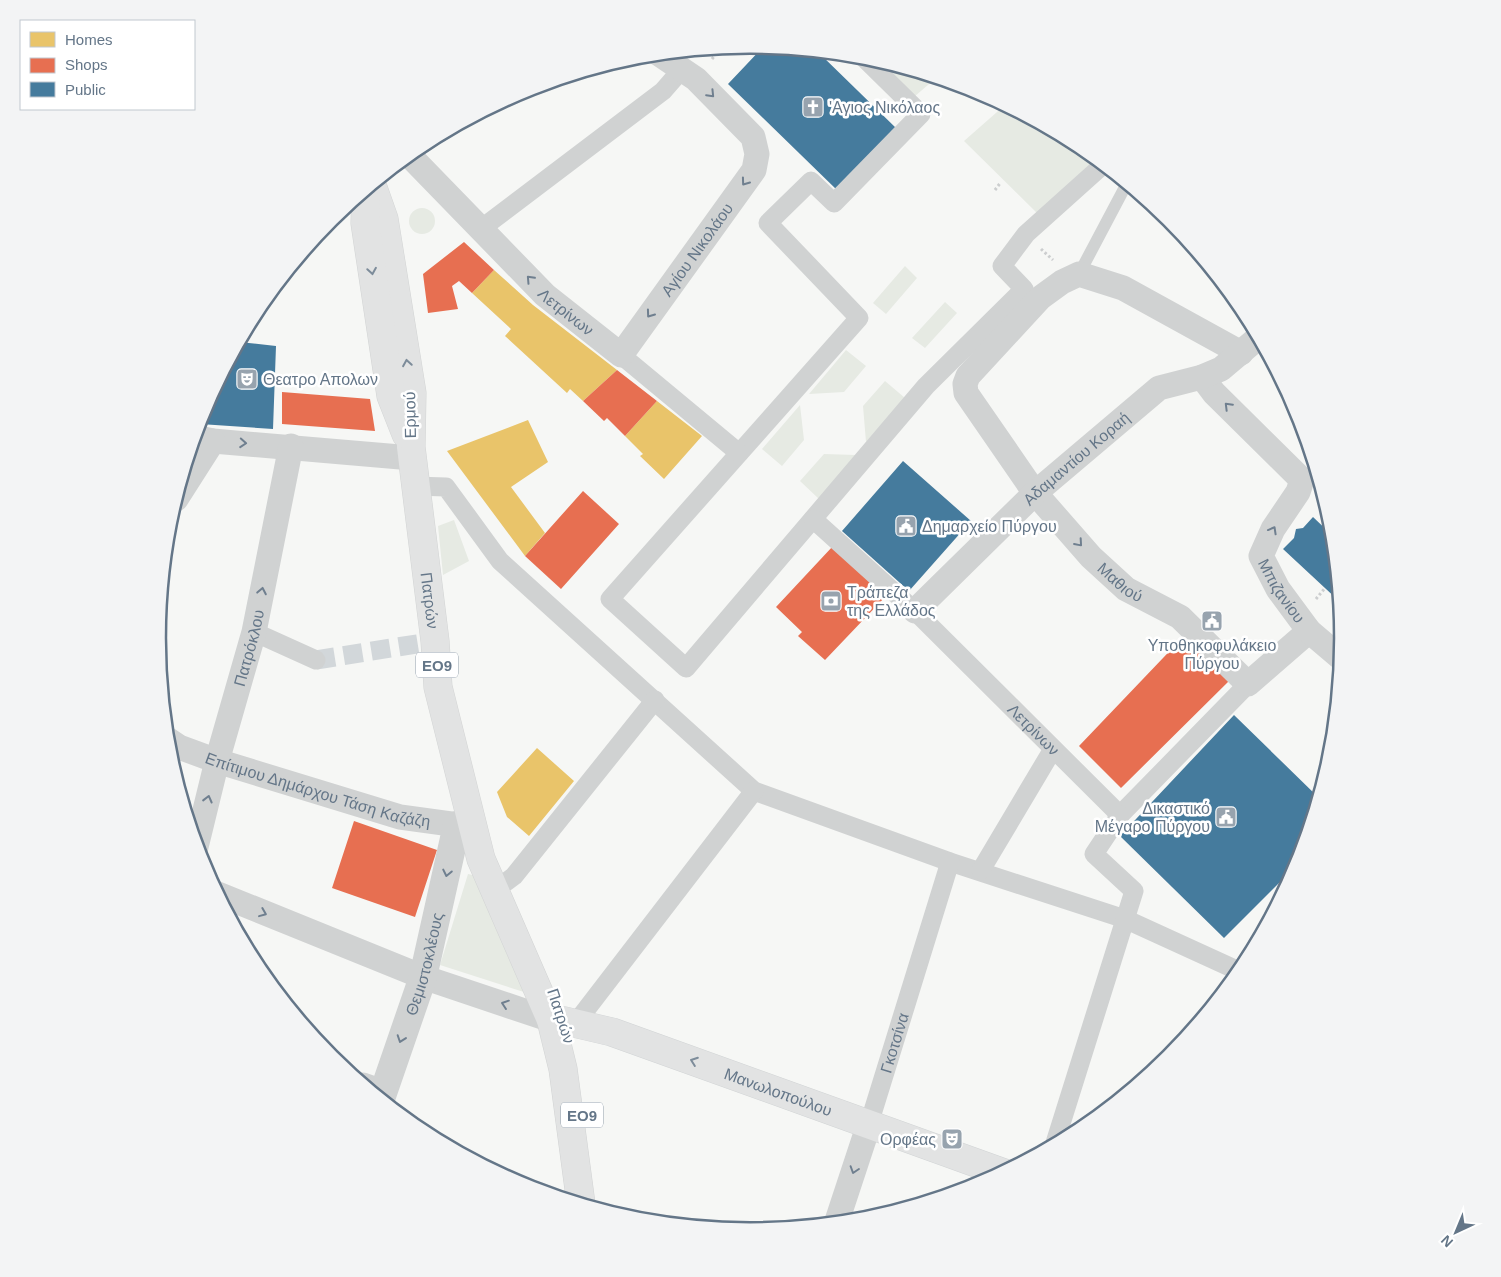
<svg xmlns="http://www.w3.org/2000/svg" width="1501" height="1277" font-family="Helvetica,sans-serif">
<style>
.green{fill:#e6eae3}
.homes{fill:#e9c46a}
.shops{fill:#e76f51}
.public{fill:#457b9d}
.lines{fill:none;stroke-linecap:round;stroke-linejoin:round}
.pedestrian-tunnel{stroke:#d2d7da;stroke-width:19;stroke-dasharray:19 9;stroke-linecap:butt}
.secondary-casing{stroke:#d1d4d5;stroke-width:29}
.primary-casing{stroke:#d2d4d4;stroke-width:29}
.path{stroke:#cccecf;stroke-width:3;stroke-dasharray:2.5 2.5;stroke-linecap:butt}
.service{stroke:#d0d2d2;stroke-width:12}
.pedestrian{stroke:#d0d2d2;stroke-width:19}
.minor{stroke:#d0d2d2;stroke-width:25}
.tertiary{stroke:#d0d2d2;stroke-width:28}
.secondary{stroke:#e2e3e3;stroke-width:28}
.primary{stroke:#e2e3e3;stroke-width:28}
.oneway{stroke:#6f7f8f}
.oneway2{stroke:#7d8c9a}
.labels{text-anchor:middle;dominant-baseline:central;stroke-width:5;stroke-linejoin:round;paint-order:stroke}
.shield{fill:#fff;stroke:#929fac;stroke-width:1}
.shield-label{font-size:15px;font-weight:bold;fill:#647688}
.poi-label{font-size:16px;fill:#647688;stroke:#fff;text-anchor:start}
.street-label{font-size:16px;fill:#647688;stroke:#fff}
.rim{fill:none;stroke:#647688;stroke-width:2.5}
</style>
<rect width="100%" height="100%" fill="#f6f7f5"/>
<!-- green -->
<path class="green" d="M 867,56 L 936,78 L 907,103 Z
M 1005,105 L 1080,145 L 1099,160 L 1039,215 L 964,141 Z
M409 221a13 13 0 1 1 26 0a13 13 0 1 1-26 0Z
M 905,266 L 917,278 L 886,314 L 873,303 Z
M 945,302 L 957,313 L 925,348 L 912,338 Z
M 846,350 L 866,366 L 844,392 L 809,394 Z
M 885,381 L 905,398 L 866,442 L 863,406 Z
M 800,405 L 804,440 L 782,466 L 762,449 Z
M 824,454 L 856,455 L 819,499 L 800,481 Z
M 454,520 L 469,561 L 443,575 L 438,526 Z
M 468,874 L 477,876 L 527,993 L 440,965 Z"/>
<!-- homes -->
<path class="homes" d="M 494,270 L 533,305 L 617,370 L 583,401 L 570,389 L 567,393 L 505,336 L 511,329 L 472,293 Z
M 657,401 L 702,436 L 664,479 L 640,456 L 643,454 L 625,436 Z
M 528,420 L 548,462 L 511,487 L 545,533 L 525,556 L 447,451 Z
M 537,748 L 574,781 L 529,836 L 507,817 L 497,792 Z"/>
<!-- shops -->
<path class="shops" d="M 464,242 L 494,270 L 472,293 L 459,281 L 452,286 L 458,309 L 428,313 L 423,274 Z
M 617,370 L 657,401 L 625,436 L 607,418 L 604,421 L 583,401 Z
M 282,392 L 370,399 L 375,431 L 282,424 Z
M 583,491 L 619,524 L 561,589 L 525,556 Z
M 833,546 L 886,596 L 825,660 L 798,636 L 802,632 L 776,607 Z
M 1184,636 L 1229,681 L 1121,788 L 1079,746 Z
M 354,821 L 437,850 L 415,917 L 332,888 Z"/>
<!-- public -->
<path class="public" d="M 764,46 L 818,52 L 897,129 L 838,191 L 728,84 Z
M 239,342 L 276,346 L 273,429 L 200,424 L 202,411 Z
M 903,461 L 971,521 L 909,591 L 842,531 Z
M 1313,517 L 1334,537 L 1340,602 L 1283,549 L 1294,538 L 1296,529 L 1303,528 Z
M 1234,715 L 1319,798 L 1299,863 L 1224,938 L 1120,836 Z"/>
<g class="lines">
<!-- pedestrian-tunnel -->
<path class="pedestrian-tunnel" d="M 316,660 L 435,641"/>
<!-- secondary casing -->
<g class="secondary-casing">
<g id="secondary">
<path id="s10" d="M 551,1020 L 565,1021 L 612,1032 L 1004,1173"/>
</g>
</g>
<!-- primary casing -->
<g class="primary-casing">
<g id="primary">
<path id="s11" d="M 372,185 L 384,219 L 412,393 L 411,447 L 435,641 L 438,687 L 481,859 L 551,1020 L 563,1069 L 581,1204"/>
<path d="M 366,190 L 365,223 L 391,396 L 406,434"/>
</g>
</g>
<!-- path -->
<path class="path" d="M 712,59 L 721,48
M 995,190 L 1001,182
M 1041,249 L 1053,260
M 1316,599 L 1325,588"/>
<!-- service -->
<path class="service" d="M 1079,274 L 1125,187"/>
<!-- pedestrian -->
<g class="pedestrian">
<path d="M 862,56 L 921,114 L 834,203 L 811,181 L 768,223 L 859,318 L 610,599 L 686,668 L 926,386 L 1024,289 L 1002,266 L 1026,234 L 1104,164"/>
<path d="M 482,228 L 663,91 L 683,68"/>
<path d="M 621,355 L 739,453"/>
<path d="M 414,486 L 446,487 L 500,561 L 754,791 L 950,862 L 1125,919 L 1241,972"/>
<path id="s1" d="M 813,519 L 915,611 L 1120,815 L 1248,684"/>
<path d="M 254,632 L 316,660"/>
<path d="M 981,870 L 1053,749"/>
<path d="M 506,882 L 514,876 L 655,700"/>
<path d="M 575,1024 L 754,791"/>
<path id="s2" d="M 869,1124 L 950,862"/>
<path d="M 1054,1146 L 1134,891 L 1094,854 L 1120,815"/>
</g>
<!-- minor -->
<g class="minor">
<path id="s3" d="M 409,155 L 545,295 L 621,355 L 754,170 L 757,154 L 753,137 L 696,79 L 659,54"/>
<path id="s4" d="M 1241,353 L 1123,288 L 1079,274 L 1062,282 L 1040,298 L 968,376 L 965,384 L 966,393 L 1035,493 L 1091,557 L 1126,589 L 1180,617 L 1248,684 L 1309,631"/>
<path id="s5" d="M 1202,377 L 1214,393 L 1302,480 L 1298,492 L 1273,529 L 1261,556 L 1278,589 L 1309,631 L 1342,659"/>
<path d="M 194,437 L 213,441 L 412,458"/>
<path d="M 176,499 L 213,441"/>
<path id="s6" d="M 915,611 L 1035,493 L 1159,388 L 1202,377 L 1221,369 L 1259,337"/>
<path id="s7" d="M 167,739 L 179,747 L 217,761 L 400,817 L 473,827"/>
<path id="s8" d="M 196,847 L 217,761 L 254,632 L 291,446"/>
<path d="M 218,894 L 423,977 L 551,1020"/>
<path d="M 363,1085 L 383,1092"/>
<path d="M 836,1224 L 869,1124"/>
</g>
<!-- tertiary -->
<path class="tertiary" id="s9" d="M 381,1099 L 423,977 L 457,825"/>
<!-- secondary -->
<use href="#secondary" class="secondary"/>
<!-- primary -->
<use href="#primary" class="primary"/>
</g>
<!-- one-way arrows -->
<defs><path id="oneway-chevron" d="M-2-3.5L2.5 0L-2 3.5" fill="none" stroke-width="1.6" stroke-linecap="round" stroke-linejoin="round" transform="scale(1.25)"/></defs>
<g class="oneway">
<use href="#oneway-chevron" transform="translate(711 94) rotate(46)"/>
<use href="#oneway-chevron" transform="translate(745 182) rotate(126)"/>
<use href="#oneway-chevron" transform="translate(530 279) rotate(-133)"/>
<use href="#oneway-chevron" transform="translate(650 314) rotate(126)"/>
<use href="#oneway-chevron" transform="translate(1228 406) rotate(-135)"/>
<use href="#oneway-chevron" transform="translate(243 443) rotate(4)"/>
<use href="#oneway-chevron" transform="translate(1273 530) rotate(-61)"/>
<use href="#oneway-chevron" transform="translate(1079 543) rotate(49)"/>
<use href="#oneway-chevron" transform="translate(262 591) rotate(-79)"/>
<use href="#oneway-chevron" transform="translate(208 799) rotate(-76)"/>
<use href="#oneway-chevron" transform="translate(447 873) rotate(102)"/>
<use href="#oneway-chevron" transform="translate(263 913) rotate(22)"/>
<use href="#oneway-chevron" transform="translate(505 1004) rotate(-161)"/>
<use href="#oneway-chevron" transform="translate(401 1039) rotate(109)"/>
<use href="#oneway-chevron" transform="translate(854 1170) rotate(108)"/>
</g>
<g class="oneway2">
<use href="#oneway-chevron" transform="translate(372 271) rotate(81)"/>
<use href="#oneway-chevron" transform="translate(407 363) rotate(-99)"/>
<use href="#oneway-chevron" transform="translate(694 1061) rotate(-160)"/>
</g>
<!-- icons -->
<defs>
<g id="church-square" transform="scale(1.125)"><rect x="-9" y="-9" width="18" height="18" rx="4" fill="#97a3ae" stroke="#fff"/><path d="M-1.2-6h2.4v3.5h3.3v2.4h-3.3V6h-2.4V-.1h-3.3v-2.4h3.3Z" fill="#fff"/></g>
<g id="theatre-square" transform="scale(1.125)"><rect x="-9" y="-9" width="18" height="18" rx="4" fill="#97a3ae" stroke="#fff"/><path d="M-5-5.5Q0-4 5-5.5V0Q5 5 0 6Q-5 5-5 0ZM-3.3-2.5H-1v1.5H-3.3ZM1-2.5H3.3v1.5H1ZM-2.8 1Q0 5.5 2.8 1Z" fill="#fff"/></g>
<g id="civic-square" transform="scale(1.125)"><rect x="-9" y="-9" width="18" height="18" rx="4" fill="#97a3ae" stroke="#fff"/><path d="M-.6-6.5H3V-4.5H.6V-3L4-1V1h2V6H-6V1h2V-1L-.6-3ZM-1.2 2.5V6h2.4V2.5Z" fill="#fff"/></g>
<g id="bank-square" transform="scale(1.125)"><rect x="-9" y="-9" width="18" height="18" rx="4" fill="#97a3ae" stroke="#fff"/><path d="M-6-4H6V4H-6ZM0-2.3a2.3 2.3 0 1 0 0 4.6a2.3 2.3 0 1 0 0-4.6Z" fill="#fff"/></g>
</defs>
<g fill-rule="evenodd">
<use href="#church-square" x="813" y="107"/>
<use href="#theatre-square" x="247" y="379"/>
<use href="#civic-square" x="906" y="526"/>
<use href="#bank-square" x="831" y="601"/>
<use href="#civic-square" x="1212" y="621"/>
<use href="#civic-square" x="1226" y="817"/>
<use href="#theatre-square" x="952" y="1139"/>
</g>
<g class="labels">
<!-- shield labels -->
<g class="shield">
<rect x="416" y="652.5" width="42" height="25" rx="4"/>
<rect x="561" y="1102.5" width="42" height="25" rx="4"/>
</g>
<g class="shield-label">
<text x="437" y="665">ΕΟ9</text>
<text x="582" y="1115">ΕΟ9</text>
</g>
<!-- poi labels -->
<g class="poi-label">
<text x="829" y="107">'Αγιος Νικόλαος</text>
<text x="263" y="379">Θεατρο Απολων</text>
<text x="922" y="526">Δημαρχείο Πύργου</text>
<text x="847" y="592">Τράπεζα<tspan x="847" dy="18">της Ελλάδος</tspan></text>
<text x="1212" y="645" text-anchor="middle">Υποθηκοφυλάκειο<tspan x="1212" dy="18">Πύργου</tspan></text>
<text x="1210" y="808" text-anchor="end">Δικαστικό<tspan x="1210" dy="18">Μέγαρο Πύργου</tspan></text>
<text x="936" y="1139" text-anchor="end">Ορφέας</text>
</g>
<!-- street labels -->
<g class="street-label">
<text stroke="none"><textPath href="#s3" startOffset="422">Αγίου Νικολάου</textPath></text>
<text stroke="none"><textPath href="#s3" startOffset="222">Λετρίνων</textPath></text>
<text transform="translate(410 415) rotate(-91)">Ερμού</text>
<text stroke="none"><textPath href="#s6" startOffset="222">Αδαμαντίου Κοραή</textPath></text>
<text stroke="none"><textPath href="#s4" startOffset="596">Μαθιού</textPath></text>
<text stroke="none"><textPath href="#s5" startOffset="271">Μπιζανίου</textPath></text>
<text stroke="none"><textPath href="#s11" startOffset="421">Πατρών</textPath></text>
<text stroke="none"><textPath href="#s8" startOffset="206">Πατρόκλου</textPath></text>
<text stroke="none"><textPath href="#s1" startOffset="305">Λετρίνων</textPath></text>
<text stroke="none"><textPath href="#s7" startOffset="160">Επίτιμου Δημάρχου Τάση Καζάζη</textPath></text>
<text stroke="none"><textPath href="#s9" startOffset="142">Θεμιστοκλέους</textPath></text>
<text transform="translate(561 1016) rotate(72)">Πατρών</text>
<text stroke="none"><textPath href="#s2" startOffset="85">Γκοτσίνα</textPath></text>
<text stroke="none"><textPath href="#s10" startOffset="239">Μανωλοπούλου</textPath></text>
</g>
</g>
<!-- crop -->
<path d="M0 0H1501V1277H0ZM166 638a584 584 0 1 1 1168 0a584 584 0 1 1-1168 0Z" fill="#f3f4f5" fill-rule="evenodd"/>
<path class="rim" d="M166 638a584 584 0 1 1 1168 0a584 584 0 1 1-1168 0Z"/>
<!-- legend -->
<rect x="20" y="20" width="175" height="90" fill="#ffffff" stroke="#c1c8cf"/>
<rect x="30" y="32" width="25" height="15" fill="#e9c46a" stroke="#c1c8cf"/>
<text x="65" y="45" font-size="15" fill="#647688">Homes</text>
<rect x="30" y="58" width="25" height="15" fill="#e76f51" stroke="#c1c8cf"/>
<text x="65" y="70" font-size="15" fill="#647688">Shops</text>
<rect x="30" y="82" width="25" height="15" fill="#457b9d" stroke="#c1c8cf"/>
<text x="65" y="95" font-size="15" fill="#647688">Public</text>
<!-- north arrow -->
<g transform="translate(1456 1232) rotate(224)" stroke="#ffffff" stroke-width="4" paint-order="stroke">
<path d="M0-4L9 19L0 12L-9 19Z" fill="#647688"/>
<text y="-8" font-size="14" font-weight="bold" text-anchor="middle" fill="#647688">N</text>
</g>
</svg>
